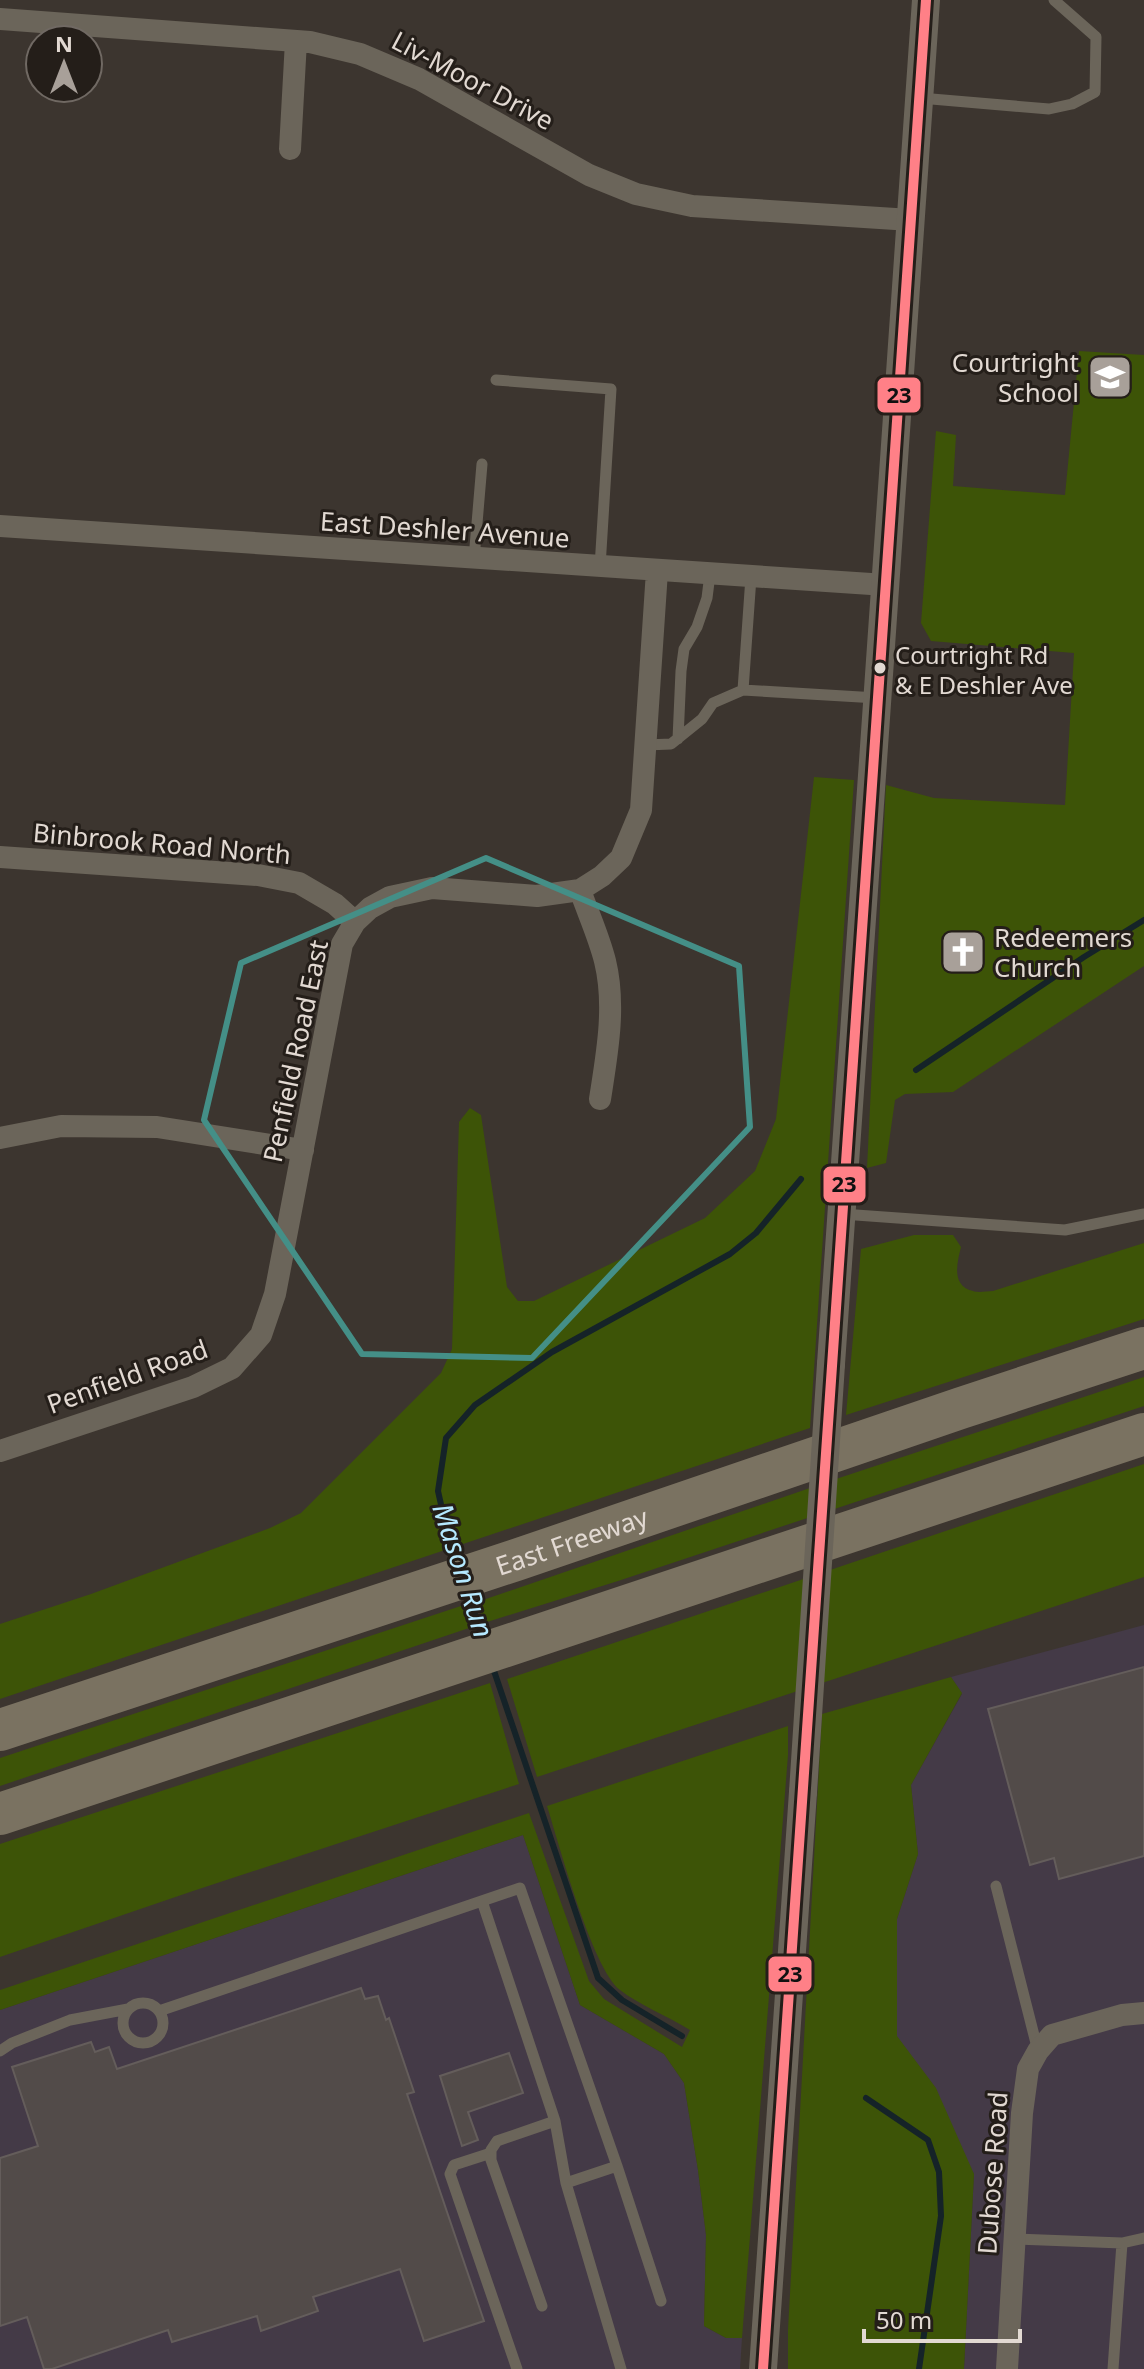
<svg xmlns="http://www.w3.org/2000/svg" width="1144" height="2369" font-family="'Noto Sans',sans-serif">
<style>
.industrial{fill:#443a47}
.green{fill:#3d5407}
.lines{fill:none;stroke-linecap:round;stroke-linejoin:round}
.stream{stroke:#152328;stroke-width:6}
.building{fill:#524b49;stroke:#645d5b;stroke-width:2}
.service{stroke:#6b655a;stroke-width:11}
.minor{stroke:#6b655a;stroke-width:22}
.tertiary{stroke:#6b655a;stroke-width:28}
.motorway{stroke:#7a7261;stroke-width:42}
.tertiary-bridge{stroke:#6b655a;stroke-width:28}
.bus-1-casing{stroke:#241e19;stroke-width:16}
.bus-1{stroke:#ff8087;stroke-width:10}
.marked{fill:none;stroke:#448f87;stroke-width:6;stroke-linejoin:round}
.bus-dot{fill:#e2d9d2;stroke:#241e19;stroke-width:3}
.labels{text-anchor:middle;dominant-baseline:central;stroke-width:6;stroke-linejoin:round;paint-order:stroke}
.bus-label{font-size:24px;fill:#e2d9d2;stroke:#241e19;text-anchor:start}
.street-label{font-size:26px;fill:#e2d9d2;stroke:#241e19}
.poi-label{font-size:26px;fill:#e2d9d2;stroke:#241e19;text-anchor:end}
.water-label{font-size:28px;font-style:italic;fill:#b5e9ff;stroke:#241e19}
.line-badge{stroke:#241e19;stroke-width:3}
.pale-badge-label{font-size:22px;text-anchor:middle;font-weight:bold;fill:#111}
</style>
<rect width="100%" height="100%" fill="#3c352f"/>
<!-- industrial -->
<path class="industrial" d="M 1144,1625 L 1144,2369 L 964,2369 L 974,2174 L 897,2037 L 897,1919 L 918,1854 L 911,1785 L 962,1694 L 951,1677 Z
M 523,1835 L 580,2005 L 664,2054 L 684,2083 L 698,2170 L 706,2235 L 704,2326 L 726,2338 L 742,2338 L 740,2369 L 0,2369 L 0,2010 Z"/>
<!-- green -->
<path class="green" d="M 1079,351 L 1144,355 L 1144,966 L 953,1092 L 905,1094 L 895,1100 L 886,1163 L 867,1168 L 886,785 L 934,798 L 1065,805 L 1074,653 L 931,641 L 921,623 L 936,431 L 956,435 L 953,486 L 1065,495 Z
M 814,777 L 854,780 L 810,1428 L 0,1699 L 0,1624 L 91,1594 L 270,1528 L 301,1513 L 441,1373 L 452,1349 L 459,1122 L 470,1108 L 481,1115 L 507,1287 L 518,1301 L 534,1301 L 705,1218 L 755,1171 L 776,1119 Z
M 914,1235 L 953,1235 L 961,1247 C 957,1263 951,1286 973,1291 C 978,1293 987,1291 993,1291 L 1144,1243 L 1144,1319 L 846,1415 L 861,1249 Z
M 1144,1377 L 1144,1406 L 618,1581 L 484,1623 L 477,1602 L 839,1478 Z
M 1144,1464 L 1144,1577 L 537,1777 L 507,1679 Z
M 464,1605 L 472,1627 L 0,1786 L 0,1758 Z
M 951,1677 L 962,1693 L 911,1785 L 918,1854 L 897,1919 L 897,2036 L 936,2088 L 974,2174 L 964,2369 L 788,2369 L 788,2330 L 822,1714 Z
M 490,1683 L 519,1784 L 193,1891 L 0,1957 L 0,1844 Z
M 788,1726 L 788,1755 L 742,2338 L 726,2338 L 704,2326 L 706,2235 L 698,2170 L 684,2083 L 664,2054 L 580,2005 L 523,1835 L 0,2010 L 0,1990 L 529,1813 L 589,1981 L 604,1999 L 682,2047 L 690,2030 C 668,2016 639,2005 620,1990 C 592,1968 559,1844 547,1806 Z"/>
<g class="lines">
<!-- stream -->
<path class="stream" d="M 916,1070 L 1084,957 L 1144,920
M 458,1563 L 446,1527 L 438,1491 L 446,1438 L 475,1405 L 552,1352 L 730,1254 L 756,1233 L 801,1179
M 468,1593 L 483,1639
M 492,1665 L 598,1978 L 622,2000 L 682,2036
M 866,2098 L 928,2140 L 939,2172 L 941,2216 L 919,2369"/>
</g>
<!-- building -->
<path class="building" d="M 1144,1667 L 1144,1856 L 1059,1879 L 1054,1858 L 1030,1865 L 988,1709 Z
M 361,1988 L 365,1999 L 378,1996 L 386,2020 L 389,2018 L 414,2092 L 407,2094 L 484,2321 L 424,2341 L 400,2269 L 313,2297 L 318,2311 L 261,2331 L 257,2316 L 172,2342 L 168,2330 L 52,2369 L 44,2369 L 27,2317 L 0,2326 L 0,2158 L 38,2146 L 12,2067 L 91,2042 L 95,2052 L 109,2047 L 117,2069 Z
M 509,2053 L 523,2093 L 468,2112 L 478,2140 L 462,2146 L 440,2076 Z"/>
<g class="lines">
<!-- service -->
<path class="service" d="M 920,98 L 1049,109 L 1072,104 L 1095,92 L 1096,37 L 1054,0
M 496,380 L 611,389 L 600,567
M 474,559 L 482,464
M 751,577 L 743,690 L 877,698
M 678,739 L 681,671 L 684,649 L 697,627 L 707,598 L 710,574
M 646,745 L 671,744 L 702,719 L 713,703 L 743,690
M 842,1214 L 1065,1230 L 1144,1214
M 996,1886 L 1038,2051
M 482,1901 L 555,2121 L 497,2141 L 491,2150 L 491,2160 L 542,2306
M123 2023a20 20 0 1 1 40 0a20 20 0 1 1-40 0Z
M 159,2011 L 520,1888 L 617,2166 L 566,2183 L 621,2369
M 0,2051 L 12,2043 L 70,2020 L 128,2009
M 555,2121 L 566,2183
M 491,2153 L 454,2165 L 450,2174 L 517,2369
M 617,2166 L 661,2301
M 1015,2239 L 1122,2243 L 1113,2369
M 1122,2243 L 1144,2238"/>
<!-- minor -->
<path class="minor" d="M 0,19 L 310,42 L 360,54 L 419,79 L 589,175 L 636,194 L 692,206 L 911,220
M 290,149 L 296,41
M 0,526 L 886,585
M 0,857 L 258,875 L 299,883 L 335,904 L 355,922
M 580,890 C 588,913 599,937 605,961 C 616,1006 607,1054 600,1099
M 0,1138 L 61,1126 L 157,1127 L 303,1150
M 0,1451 L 193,1387 L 232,1368 L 261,1335 L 275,1294 L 342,944 L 355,922 L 370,908 L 390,897 L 432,888 L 537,896 L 580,890 L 602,876 L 621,858 L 641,810 L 657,571
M 1007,2369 L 1022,2113 L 1028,2069 L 1038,2051 L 1052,2035 L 1122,2015 L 1144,2013"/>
<!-- tertiary -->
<path class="tertiary" d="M 831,1364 L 926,0
M 763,2369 L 803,1792"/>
<!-- motorway -->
<g class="motorway">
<path id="s1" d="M 0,1730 L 516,1560 L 961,1408 L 1144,1348"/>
<path d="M 0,1814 L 1144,1434"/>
</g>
<!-- tertiary-bridge -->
<path class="tertiary-bridge" d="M 803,1792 L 831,1364"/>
<!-- bus-1 casing -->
<g class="bus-1-casing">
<path id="bus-1" d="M 763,2369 L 926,0"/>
</g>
<!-- bus-1 -->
<use href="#bus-1" class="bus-1"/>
</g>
<!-- marked area -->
<path class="marked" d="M 486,858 L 739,966 L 750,1127 L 532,1358 L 362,1354 L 204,1120 L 241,963 Z"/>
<!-- icons -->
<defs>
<g id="school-square" transform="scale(2.3)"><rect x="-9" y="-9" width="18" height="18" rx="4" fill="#a8a099" stroke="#241e19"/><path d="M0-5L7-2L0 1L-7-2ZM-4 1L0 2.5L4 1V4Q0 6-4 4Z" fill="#fff"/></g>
<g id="church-square" transform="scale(2.3)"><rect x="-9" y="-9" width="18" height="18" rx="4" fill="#a8a099" stroke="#241e19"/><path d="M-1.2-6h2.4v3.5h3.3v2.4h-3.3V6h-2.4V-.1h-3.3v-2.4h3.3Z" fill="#fff"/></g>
</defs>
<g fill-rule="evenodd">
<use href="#school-square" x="1110" y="377"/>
<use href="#church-square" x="963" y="952"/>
</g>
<!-- markers -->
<circle class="bus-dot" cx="880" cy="668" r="7"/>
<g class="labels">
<!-- bus labels -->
<g class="bus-label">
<text x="895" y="654">Courtright Rd<tspan x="895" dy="30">&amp; E Deshler Ave</tspan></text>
</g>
<!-- street labels -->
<g class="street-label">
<text transform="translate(473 80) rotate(28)">Liv-Moor Drive</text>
<text transform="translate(445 529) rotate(4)">East Deshler Avenue</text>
<text transform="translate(162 843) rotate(5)">Binbrook Road North</text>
<text transform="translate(295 1051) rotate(-78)">Penfield Road East</text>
<text transform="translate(127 1376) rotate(-20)">Penfield Road</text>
<text stroke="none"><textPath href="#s1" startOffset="602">East Freeway</textPath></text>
<text transform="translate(992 2173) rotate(-86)">Dubose Road</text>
</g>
<!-- poi labels -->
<g class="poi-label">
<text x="1079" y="362">Courtright<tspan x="1079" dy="30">School</tspan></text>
<text x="994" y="937" text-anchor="start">Redeemers<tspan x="994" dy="30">Church</tspan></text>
</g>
<!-- water labels -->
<g class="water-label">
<text transform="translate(464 1570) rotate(72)">Mason Run</text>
</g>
</g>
<g class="line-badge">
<rect x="876" y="376" width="46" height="38" rx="8" fill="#ff8087"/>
<rect x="822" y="1165" width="45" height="39" rx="8" fill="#ff8087"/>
<rect x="767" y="1955" width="46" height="38" rx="8" fill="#ff8087"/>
</g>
<g class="pale-badge-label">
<text x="899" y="403">23</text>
<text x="844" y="1192">23</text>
<text x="790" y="1982">23</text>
</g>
<!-- north arrow -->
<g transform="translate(64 64)"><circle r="38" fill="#241e19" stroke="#706963" stroke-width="2"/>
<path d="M0-6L14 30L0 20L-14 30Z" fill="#a8a099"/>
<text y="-12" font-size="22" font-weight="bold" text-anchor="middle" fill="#e2d9d2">N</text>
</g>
<!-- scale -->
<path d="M864 2329v12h156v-12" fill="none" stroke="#e2d9d2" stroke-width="4"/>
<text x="876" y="2329" font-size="24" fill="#e2d9d2" stroke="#241e19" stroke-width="6" paint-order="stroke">50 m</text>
</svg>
